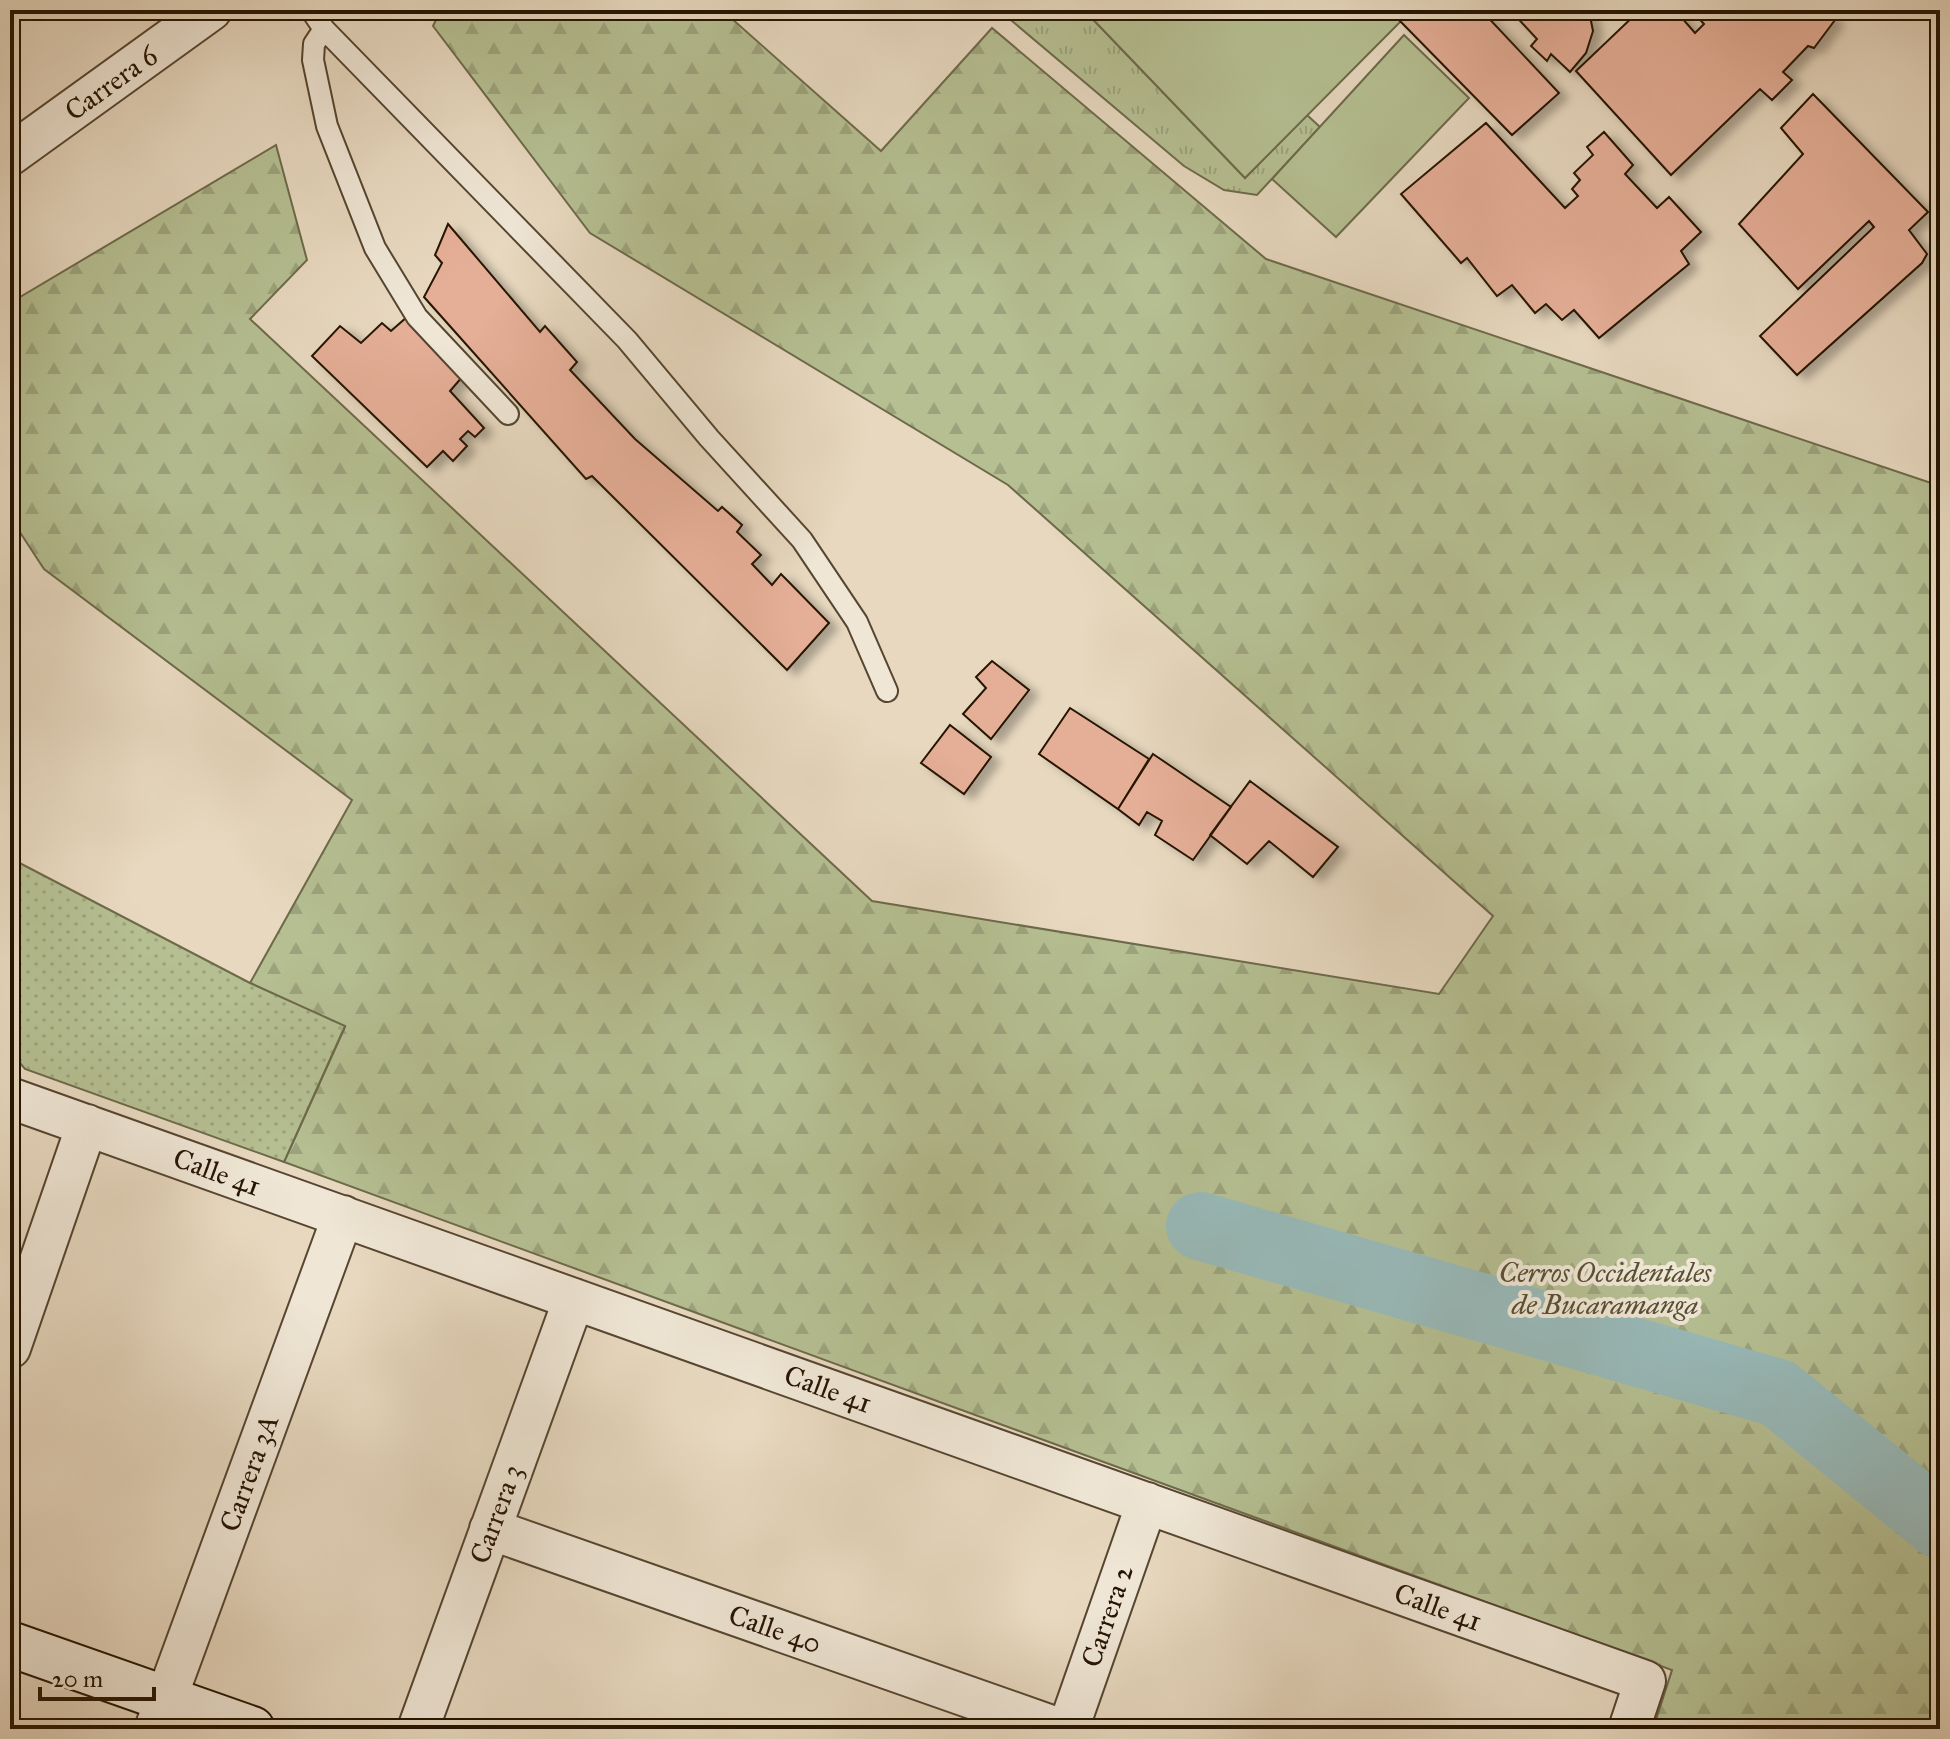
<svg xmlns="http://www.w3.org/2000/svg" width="1950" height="1739" font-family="'IM FELL Great Primer',serif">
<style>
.grass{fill:url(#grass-tufts);stroke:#6d6a4a;stroke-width:2}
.forest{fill:url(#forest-firs);stroke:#6d6a4a;stroke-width:2}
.park{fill:url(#park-dots);stroke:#6d6a4a;stroke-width:2}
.pitch{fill:#b5bf92;stroke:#6d6a4a;stroke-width:2}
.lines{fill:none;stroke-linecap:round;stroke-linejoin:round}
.river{stroke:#98b9b8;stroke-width:68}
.building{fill:#e5ae97;stroke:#251401;stroke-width:2;filter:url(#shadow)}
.lane-casing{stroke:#564530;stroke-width:24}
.street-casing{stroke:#564530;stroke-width:44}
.secondary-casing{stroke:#251401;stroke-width:48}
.lane{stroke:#efe6d5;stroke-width:20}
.street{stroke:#efe6d5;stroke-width:40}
.secondary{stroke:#efe6d5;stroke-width:44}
.labels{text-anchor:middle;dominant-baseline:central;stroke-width:8;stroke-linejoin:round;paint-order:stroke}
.street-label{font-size:28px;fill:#251401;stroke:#efe6d5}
.park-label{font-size:28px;font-style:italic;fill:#575034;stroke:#efe6d5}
</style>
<defs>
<pattern id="grass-tufts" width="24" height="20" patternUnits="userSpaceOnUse" patternTransform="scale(2)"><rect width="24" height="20" fill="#b5bf92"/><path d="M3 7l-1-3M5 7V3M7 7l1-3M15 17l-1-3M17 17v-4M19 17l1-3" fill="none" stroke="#9ca37c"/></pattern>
<pattern id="forest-firs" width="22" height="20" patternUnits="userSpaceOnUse" patternTransform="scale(2)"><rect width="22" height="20" fill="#b5bf92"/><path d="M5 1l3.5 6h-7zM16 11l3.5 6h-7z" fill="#9ca37c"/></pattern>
<pattern id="park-dots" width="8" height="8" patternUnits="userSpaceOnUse" patternTransform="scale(2)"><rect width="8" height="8" fill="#b5bf92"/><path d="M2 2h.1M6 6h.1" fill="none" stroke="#9ca37c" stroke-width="1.8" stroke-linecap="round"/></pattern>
<filter id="shadow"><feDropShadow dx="9" dy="5" stdDeviation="4" flood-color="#0004"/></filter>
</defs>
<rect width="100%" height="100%" fill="#e7d8bf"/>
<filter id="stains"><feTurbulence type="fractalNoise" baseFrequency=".0025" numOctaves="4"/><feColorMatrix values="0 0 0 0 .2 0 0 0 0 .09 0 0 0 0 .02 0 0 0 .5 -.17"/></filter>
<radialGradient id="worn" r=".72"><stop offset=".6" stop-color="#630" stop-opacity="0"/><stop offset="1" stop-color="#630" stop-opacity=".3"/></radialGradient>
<!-- grass -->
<path class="grass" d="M 999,10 L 1084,10 L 1245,178 L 1307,115 L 1320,127 L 1257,195 L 1224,190 L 1184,166 Z"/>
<!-- forest -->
<path class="forest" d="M 441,10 L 722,10 L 881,151 L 992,28 L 1266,259 L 1940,486 L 1940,1729 L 1653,1729 L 1672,1670 L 284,1162 L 345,1027 L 250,983 L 352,800 L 44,569 L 10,517 L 10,303 L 276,145 L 307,260 L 250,319 L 872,901 L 1439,994 L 1493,916 L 1008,485 L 590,233 L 433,26 Z"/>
<!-- park -->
<path class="park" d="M 10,858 L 250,983 L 345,1026 L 284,1162 L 25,1069 L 10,1051 Z"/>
<!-- pitch -->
<path class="pitch" d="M 1084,10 L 1412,10 L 1245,178 Z
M 1404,35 L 1469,98 L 1336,237 L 1272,179 Z"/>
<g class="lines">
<!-- river -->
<path class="river" d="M 1200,1226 L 1778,1393 L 1940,1525"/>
</g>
<!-- building -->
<path class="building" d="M 1412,10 L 1481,10 L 1559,93 L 1512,135 L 1400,21 Z
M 1510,10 L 1584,10 L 1590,16 L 1593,31 L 1586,53 L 1570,72 L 1551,54 L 1547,61 L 1531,46 L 1537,39 Z
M 1640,10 L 1675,10 L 1695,33 L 1704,24 L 1691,10 L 1824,10 L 1835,20 L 1814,48 L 1808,46 L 1783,72 L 1792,80 L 1772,100 L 1760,89 L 1671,175 L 1576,71 Z
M 1813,94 L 1928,212 L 1909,230 L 1927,254 L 1922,263 L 1797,375 L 1760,336 L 1874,227 L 1869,221 L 1798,289 L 1739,224 L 1803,154 L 1781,128 Z
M 1486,123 L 1565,208 L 1578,196 L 1572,189 L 1580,180 L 1574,173 L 1593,155 L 1587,147 L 1604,132 L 1633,165 L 1625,174 L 1657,208 L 1669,197 L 1701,232 L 1681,251 L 1689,264 L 1599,338 L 1574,310 L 1562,320 L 1546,304 L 1535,313 L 1512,285 L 1497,296 L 1467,258 L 1461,263 L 1401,194 Z
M 448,224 L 540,332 L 545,326 L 577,362 L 570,370 L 635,439 L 718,511 L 722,507 L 742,525 L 737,532 L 761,555 L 752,564 L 772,585 L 781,574 L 829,623 L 787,670 L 592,476 L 586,479 L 424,297 L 442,263 L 435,255 Z
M 407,317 L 463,376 L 450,391 L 484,428 L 475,437 L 468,431 L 460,439 L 467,446 L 453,461 L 443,451 L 427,467 L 312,356 L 340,326 L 361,343 L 382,323 L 391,331 Z
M 992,661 L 1029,690 L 991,739 L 963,714 L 986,688 L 976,677 Z
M 1070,708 L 1149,759 L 1118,809 L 1039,754 Z
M 950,725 L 991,757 L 964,794 L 921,763 Z
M 1153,754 L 1231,807 L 1193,860 L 1155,835 L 1162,821 L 1147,812 L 1139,825 L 1118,809 Z
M 1250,781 L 1338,847 L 1313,877 L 1269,841 L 1247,864 L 1210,835 Z"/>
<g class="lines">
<!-- lane casing -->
<g class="lane-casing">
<path id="lane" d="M 311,10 L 324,29 L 627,340 L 709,438 L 802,540 L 857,622 L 887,691
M 324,29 L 314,44 L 313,60 L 327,126 L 375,248 L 417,317 L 508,414"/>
</g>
<!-- street casing -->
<g class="street-casing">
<path id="street" d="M 10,155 L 211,10
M 10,1098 L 1645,1681 L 1629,1729
M 10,1348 L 87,1125
M 490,1529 L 1060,1729
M 155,1729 L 343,1216
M 418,1729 L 574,1299
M 1068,1729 L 1147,1503"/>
</g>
<!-- secondary casing -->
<g class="secondary-casing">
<path id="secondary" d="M 10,1644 L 252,1729"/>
</g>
<!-- lane -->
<use href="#lane" class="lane"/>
<!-- street -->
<use href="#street" class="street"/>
<!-- secondary -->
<use href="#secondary" class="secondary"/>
</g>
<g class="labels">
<!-- street labels -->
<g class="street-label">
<text transform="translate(111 83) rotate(-36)">Carrera 6</text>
<text transform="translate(217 1172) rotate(20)">Calle 41</text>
<text transform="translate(828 1389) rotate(20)">Calle 41</text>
<text transform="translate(249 1473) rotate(-70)">Carrera 3A</text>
<text transform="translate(496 1514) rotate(-70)">Carrera 3</text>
<text transform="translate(1438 1607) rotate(20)">Calle 41</text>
<text transform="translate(1107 1616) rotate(-71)">Carrera 2</text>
<text transform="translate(775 1629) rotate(19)">Calle 40</text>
</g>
<!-- park labels -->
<g class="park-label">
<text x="1605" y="1272">Cerros Occidentales<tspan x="1605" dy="32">de Bucaramanga</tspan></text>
</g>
</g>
<!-- margin -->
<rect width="1950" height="1739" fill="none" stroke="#e7d8bf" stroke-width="40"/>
<rect x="12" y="12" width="1926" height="1715" fill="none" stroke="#251401" stroke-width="4"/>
<rect x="20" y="20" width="1910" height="1699" fill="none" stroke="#251401" stroke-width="2"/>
<!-- scale -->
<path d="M40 1687v12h114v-12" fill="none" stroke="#251401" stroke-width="4"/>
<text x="52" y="1687" font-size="24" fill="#251401" stroke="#efe6d5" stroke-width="6" paint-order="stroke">20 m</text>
<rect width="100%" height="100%" filter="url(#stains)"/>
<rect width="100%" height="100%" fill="url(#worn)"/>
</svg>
